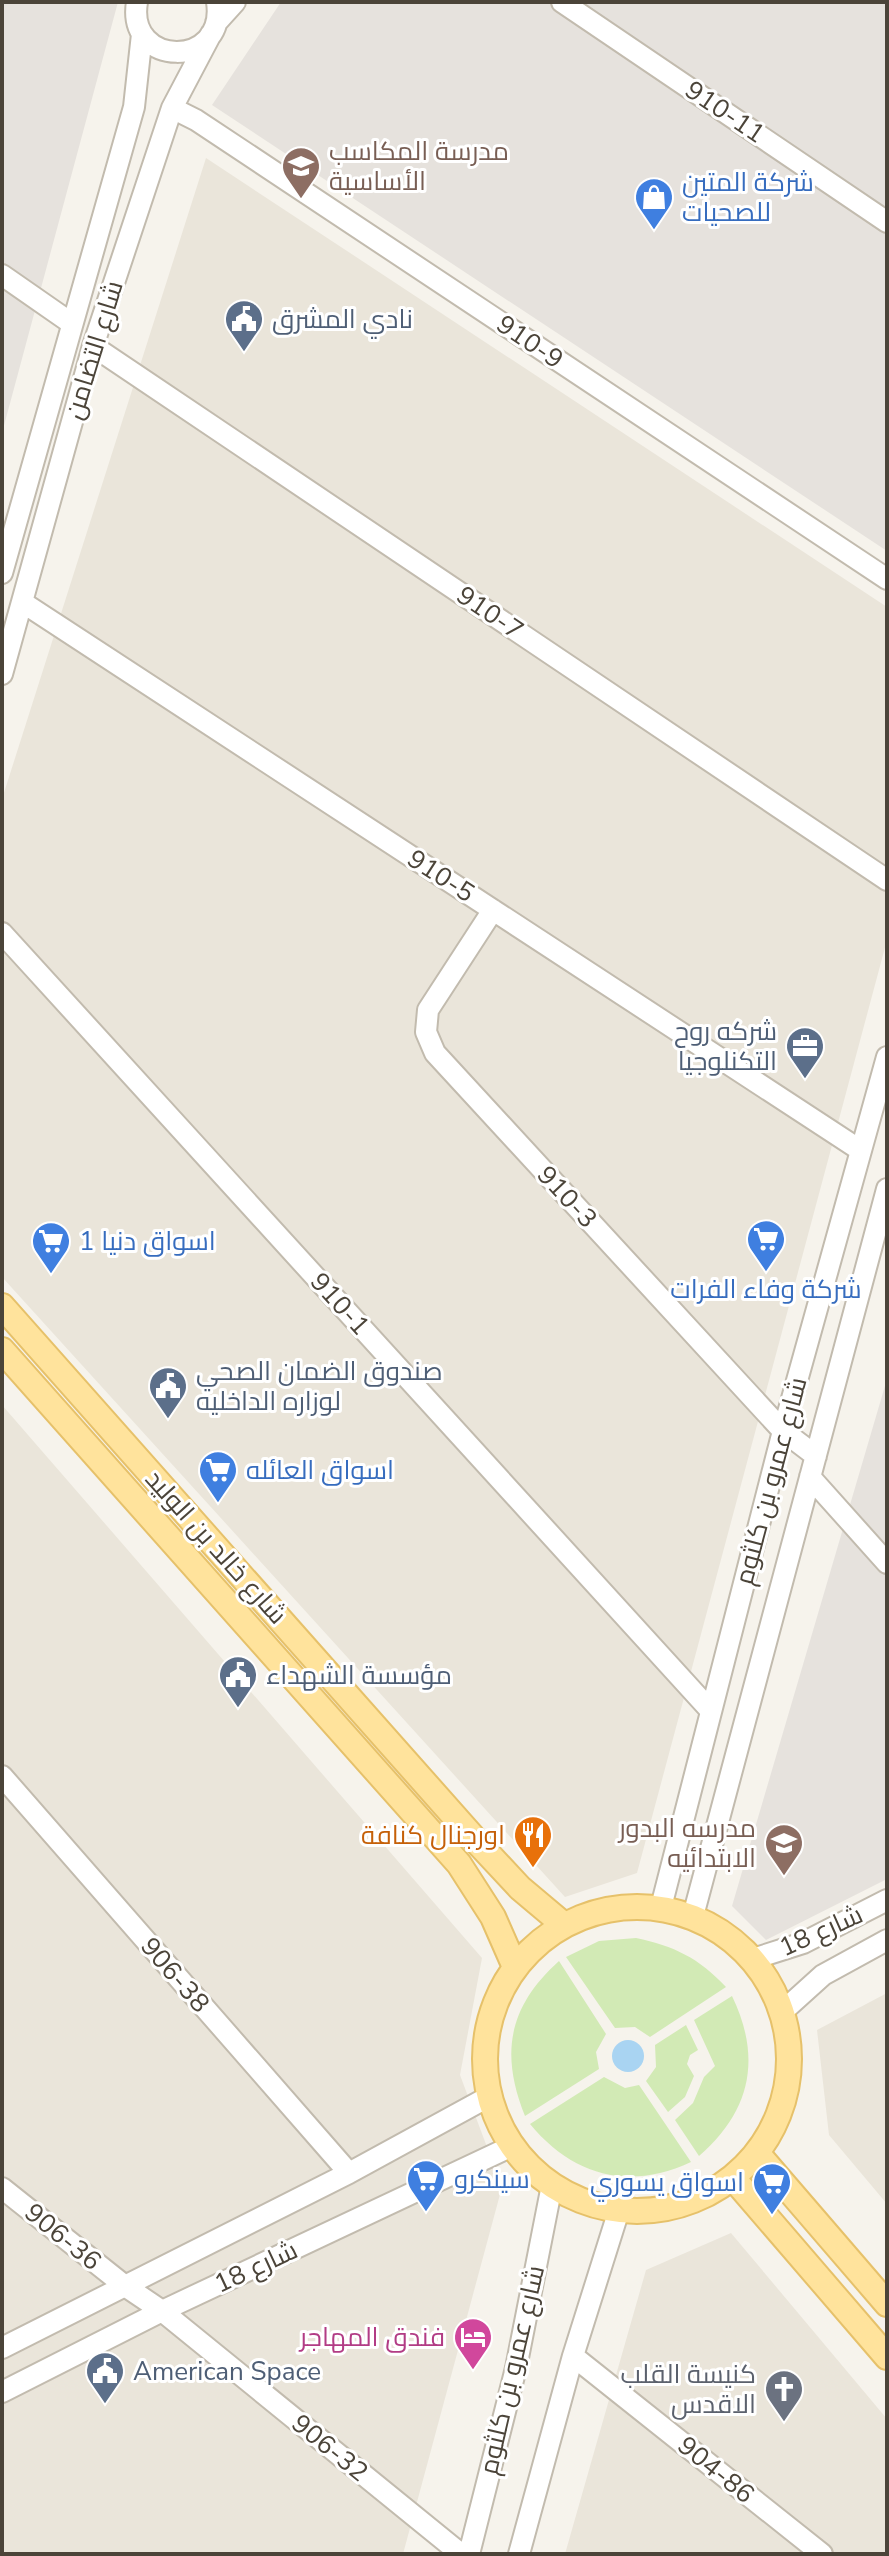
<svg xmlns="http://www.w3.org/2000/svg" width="889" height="2556" font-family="'Nunito Sans',Cairo,sans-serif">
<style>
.residential{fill:#eae5da}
.industrial{fill:#e6e2dd}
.green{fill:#d2eab5}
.water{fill:#a9d4f2}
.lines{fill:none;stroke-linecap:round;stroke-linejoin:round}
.minor-casing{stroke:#c2bbae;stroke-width:24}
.major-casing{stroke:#e6c16a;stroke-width:28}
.minor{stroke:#fff;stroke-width:20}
.major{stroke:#ffe39c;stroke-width:24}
.labels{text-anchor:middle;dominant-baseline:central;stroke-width:6;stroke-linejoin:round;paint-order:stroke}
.street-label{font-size:26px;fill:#4b4439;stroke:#fff}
.education-label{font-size:26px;fill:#785e54;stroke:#fff;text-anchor:start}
.shop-label{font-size:26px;fill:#366cbe;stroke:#fff;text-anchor:start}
.service-label{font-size:26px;fill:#4e5e75;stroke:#fff;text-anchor:start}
.food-label{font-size:26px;fill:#c56008;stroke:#fff;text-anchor:end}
.hotel-label{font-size:26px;fill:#b23c85;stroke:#fff;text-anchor:end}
.worship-label{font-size:26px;fill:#5b616d;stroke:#fff;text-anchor:end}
</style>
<rect width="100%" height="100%" fill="#f6f3ec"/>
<!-- residential -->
<path class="residential" d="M 206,158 L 887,607 L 887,940 L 637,1873 L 565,1897 L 2,1277 L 2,799 Z
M 2,1405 L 482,1958 L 460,2075 L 502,2187 L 403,2554 L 2,2554 Z
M 887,1993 L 887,2204 L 829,2135 L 817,2030 Z
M 731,2233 L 887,2419 L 887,2554 L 565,2554 L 646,2270 Z"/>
<!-- industrial -->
<path class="industrial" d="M 2,2 L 118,2 L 2,433 Z
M 281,2 L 887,2 L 887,551 L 212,105 Z
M 887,1379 L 887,1879 L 766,1940 L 732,1906 Z"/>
<!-- green -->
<path class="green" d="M 636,1938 C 674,1946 699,1958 726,1987 L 650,2037 L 635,2027 L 615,2028 L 566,1957 L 599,1941 Z
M 559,1961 L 606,2034 L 596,2052 L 599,2069 L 525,2116 C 500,2054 508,2007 559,1961 Z
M 732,1996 C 762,2058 751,2111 699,2156 L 675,2120 L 693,2103 L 704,2077 L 715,2066 L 694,2020 Z
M 686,2025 L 698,2050 L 690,2055 L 687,2064 L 694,2076 L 685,2097 L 668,2112 L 646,2081 L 656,2067 L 655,2045 Z
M 604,2077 L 625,2088 L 639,2085 L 691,2162 C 629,2191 573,2176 530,2124 Z"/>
<!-- water -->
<path class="water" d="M612 2056a16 16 0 1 1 32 0a16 16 0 1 1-32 0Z"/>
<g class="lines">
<!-- minor casing -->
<g class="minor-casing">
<path id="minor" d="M 137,2 C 126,68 227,69 217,2
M 562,2 L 887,222
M 216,23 L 235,2
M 172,108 L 196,120 L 887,579
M 2,275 L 71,323
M 93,346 L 887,880
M 2,573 L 134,107 L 142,34
M 22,602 L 860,1150
M 2,674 L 93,346 L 172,108 L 211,34
M 493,910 L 428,1010 L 426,1032 L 435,1053 L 783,1431 L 816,1456
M 2,933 L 711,1711
M 810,1477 L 887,1563
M 2,1776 L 349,2173
M 661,1907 L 783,1431 L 887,1057
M 693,1916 L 887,1189
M 753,1959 L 803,1943 L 887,1900
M 782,2012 L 823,1975 L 887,1940
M 2,2188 L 125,2286 L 162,2311 L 461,2554
M 2,2348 L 349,2173 L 490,2096
M 573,2356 L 822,2554
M 2,2392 L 162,2311 L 512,2146
M 469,2554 L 516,2368 L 552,2185
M 519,2554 L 573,2356 L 619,2210"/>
</g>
<!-- major casing -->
<g class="major-casing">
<path id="major" d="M 2,1306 L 479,1844 L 520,1888 L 564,1925
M 2,1350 L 459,1864 L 493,1917 L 515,1967
M485 2059a152 152 0 1 1 304 0a152 152 0 1 1-304 0Z
M 757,2153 L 887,2304
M 733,2178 L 887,2357"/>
</g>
<!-- minor -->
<use href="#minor" class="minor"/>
<!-- major -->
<use href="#major" class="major"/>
</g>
<!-- icons -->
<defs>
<g id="school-pin" transform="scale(2)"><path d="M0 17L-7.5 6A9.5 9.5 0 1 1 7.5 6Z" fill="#8d6e63" stroke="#fff"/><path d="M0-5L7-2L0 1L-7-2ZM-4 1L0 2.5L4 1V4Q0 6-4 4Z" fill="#fff"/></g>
<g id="shop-pin" transform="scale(2)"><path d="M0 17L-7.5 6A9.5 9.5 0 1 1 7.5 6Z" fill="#3f7fe0" stroke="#fff"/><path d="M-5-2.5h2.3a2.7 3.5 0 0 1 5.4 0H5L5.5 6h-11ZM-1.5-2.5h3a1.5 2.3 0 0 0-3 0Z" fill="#fff"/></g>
<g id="civic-pin" transform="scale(2)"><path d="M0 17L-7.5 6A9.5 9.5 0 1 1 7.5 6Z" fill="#5c6f8a" stroke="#fff"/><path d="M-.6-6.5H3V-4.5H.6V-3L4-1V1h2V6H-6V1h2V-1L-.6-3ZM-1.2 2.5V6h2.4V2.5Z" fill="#fff"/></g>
<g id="office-pin" transform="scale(2)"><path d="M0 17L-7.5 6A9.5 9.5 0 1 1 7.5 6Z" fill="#5c6f8a" stroke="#fff"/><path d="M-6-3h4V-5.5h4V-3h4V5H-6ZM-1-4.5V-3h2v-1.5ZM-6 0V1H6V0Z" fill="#fff"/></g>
<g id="supermarket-pin" transform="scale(2)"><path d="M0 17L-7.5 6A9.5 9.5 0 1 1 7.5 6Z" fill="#3f7fe0" stroke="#fff"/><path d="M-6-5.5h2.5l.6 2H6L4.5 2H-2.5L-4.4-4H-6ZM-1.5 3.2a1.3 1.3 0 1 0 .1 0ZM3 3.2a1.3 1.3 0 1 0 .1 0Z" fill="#fff"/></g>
<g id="restaurant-pin" transform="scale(2)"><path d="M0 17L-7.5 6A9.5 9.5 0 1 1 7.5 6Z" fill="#e8710a" stroke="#fff"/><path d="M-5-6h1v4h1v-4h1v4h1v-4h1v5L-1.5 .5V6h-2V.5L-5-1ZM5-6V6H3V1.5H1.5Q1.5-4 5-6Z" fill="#fff"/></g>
<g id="hotel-pin" transform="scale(2)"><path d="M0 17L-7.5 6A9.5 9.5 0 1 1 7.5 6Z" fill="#d1479c" stroke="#fff"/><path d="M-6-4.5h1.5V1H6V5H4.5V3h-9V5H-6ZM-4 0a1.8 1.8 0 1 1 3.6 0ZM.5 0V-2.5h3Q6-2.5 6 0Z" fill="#fff"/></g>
<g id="church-pin" transform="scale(2)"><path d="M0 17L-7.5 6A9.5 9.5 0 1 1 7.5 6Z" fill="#6b7280" stroke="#fff"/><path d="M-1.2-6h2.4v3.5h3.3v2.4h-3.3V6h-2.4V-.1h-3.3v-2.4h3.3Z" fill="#fff"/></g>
</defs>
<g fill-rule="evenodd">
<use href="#school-pin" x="301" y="166"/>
<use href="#shop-pin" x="654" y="197"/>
<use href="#civic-pin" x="244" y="319"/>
<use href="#office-pin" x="805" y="1046"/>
<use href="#supermarket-pin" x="766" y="1239"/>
<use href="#supermarket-pin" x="51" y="1241"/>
<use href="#civic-pin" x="168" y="1386"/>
<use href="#supermarket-pin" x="218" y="1470"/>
<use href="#civic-pin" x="238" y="1675"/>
<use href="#restaurant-pin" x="533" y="1835"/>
<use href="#school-pin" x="784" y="1843"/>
<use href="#supermarket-pin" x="426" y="2179"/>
<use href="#supermarket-pin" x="772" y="2182"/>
<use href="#hotel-pin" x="473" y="2337"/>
<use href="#civic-pin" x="105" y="2371"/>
<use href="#church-pin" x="784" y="2389"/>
</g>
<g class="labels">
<!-- street labels -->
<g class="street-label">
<text transform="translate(725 112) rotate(34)">910-11</text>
<text transform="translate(530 342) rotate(34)">910-9</text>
<text transform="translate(94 350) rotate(-73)">شارع التضامن</text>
<text transform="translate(490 613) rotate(34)">910-7</text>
<text transform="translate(441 876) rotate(33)">910-5</text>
<text transform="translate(567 1197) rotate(47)">910-3</text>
<text transform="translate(340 1304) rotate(48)">910-1</text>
<text transform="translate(771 1481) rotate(-75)">شارع عمرو بن كلثوم</text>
<text transform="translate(216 1547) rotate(48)">شارع خالد بن الوليد</text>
<text transform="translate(821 1931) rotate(-24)">شارع 18</text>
<text transform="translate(175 1975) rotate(49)">906-38</text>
<text transform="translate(63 2237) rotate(39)">906-36</text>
<text transform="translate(256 2267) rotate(-25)">شارع 18</text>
<text transform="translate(512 2370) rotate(-77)">شارع عمرو بن كلثوم</text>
<text transform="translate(330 2448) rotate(39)">906-32</text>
<text transform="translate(716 2470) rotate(39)">904-86</text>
</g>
<!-- education labels -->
<g class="education-label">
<text x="329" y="151">مدرسة المكاسب<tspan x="329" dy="30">الأساسية</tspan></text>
<text x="756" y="1828" text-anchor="end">مدرسه البدور<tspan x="756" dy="30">الابتدائيه</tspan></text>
</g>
<!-- shop labels -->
<g class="shop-label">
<text x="682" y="182">شركة المتين<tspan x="682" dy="30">للصحيات</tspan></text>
<text x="79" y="1241">اسواق دنيا 1</text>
<text x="766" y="1289" text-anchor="middle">شركة وفاء الفرات</text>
<text x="246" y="1470">اسواق العائله</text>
<text x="454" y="2179">سينكرو</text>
<text x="744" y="2182" text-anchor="end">اسواق يسوري</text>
</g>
<!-- service labels -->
<g class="service-label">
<text x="272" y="319">نادي المشرق</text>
<text x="777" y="1031" text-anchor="end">شركه روح<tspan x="777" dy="30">التكنلوجيا</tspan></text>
<text x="196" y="1371">صندوق الضمان الصحي<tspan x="196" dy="30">لوزاره الداخليه</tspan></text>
<text x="266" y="1675">مؤسسة الشهداء</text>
<text x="133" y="2371">American Space</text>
</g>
<!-- food labels -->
<g class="food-label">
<text x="505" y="1835">اورجنال كنافة</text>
</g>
<!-- hotel labels -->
<g class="hotel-label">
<text x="445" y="2337">فندق المهاجر</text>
</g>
<!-- worship labels -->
<g class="worship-label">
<text x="756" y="2374">كنيسة القلب<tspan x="756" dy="30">الاقدس</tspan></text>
</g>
</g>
<!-- border -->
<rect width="889" height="2556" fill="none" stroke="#4b4439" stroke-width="8"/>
</svg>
